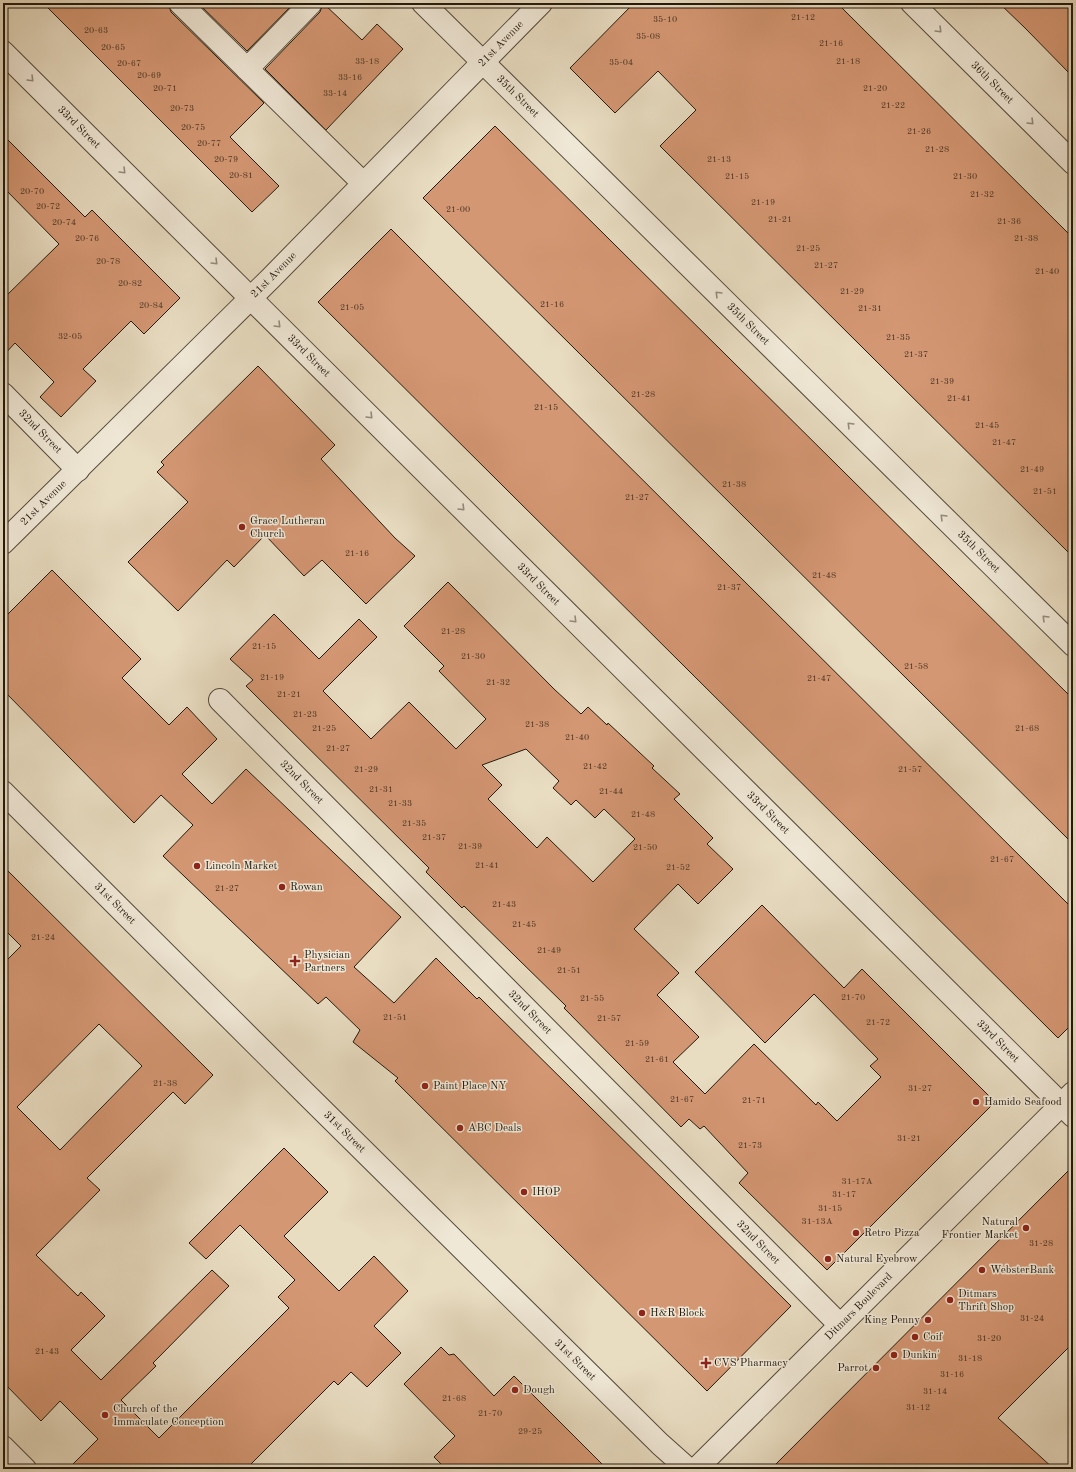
<svg xmlns="http://www.w3.org/2000/svg" width="1076" height="1472" font-family="'Old Standard TT',serif">
<style>
.building{fill:#d49773;stroke:#22190e;fill-rule:evenodd}
.lines{fill:none;stroke-linecap:round;stroke-linejoin:round}
.minor-casing{stroke:#544a3b;stroke-width:24}
.minor{stroke:#f0e8d7;stroke-width:22}
.oneway{stroke:#938b7d}
.poi-dot{fill:#8f2418;stroke:#f0e8d7;stroke-width:1.5}
.labels{text-anchor:middle;dominant-baseline:central;stroke-width:3;stroke-linejoin:round;paint-order:stroke}
.number-label{font-size:9px;fill:#4e3827}
.street-label{font-size:11px;fill:#22190e;stroke:#f0e8d7}
.poi-label{font-size:11px;fill:#22190e;stroke:#f0e8d7;text-anchor:start}
</style>
<rect width="100%" height="100%" fill="#e8dcc1"/>
<filter id="stains"><feTurbulence type="fractalNoise" baseFrequency=".005" numOctaves="4"/><feColorMatrix values="0 0 0 0 .2 0 0 0 0 .09 0 0 0 0 .02 0 0 0 .5 -.17"/></filter>
<radialGradient id="worn" r=".72"><stop offset=".6" stop-color="#630" stop-opacity="0"/><stop offset="1" stop-color="#630" stop-opacity=".3"/></radialGradient>
<!-- building -->
<path class="building" d="M 43,3 L 168,3 L 171,12 L 264,103 L 230,137 L 279,186 L 252,212 Z
M 198,3 L 294,3 L 247,51 Z
M 323,3 L 362,40 L 377,24 L 403,49 L 326,130 L 265,69 L 320,12 Z
M 634,3 L 837,3 L 1073,238 L 1073,557 L 660,146 L 696,110 L 658,71 L 615,113 L 570,68 Z
M 999,3 L 1073,3 L 1073,77 L 1025,28 Z
M 495,126 L 1073,699 L 1073,844 L 423,198 Z
M 3,135 L 85,217 L 92,210 L 180,298 L 144,334 L 131,321 L 83,369 L 96,381 L 61,417 L 40,397 L 54,382 L 15,343 L 3,356 L 3,299 L 59,244 L 3,187 Z
M 391,229 L 1073,909 L 1073,1023 L 1058,1038 L 318,302 Z
M 258,366 L 335,445 L 321,459 L 395,538 L 415,556 L 366,604 L 322,560 L 304,576 L 265,535 L 234,567 L 227,560 L 178,611 L 128,562 L 188,502 L 157,472 L 164,465 L 161,462 Z
M 52,570 L 141,659 L 122,678 L 169,725 L 187,707 L 217,739 L 182,774 L 212,804 L 246,769 L 401,917 L 354,967 L 394,1003 L 436,958 L 477,999 L 479,997 L 791,1306 L 707,1391 L 395,1081 L 398,1078 L 353,1042 L 360,1030 L 326,997 L 318,1004 L 163,856 L 193,825 L 161,795 L 134,823 L 3,690 L 3,619 Z
M 448,582 L 554,689 L 581,714 L 588,707 L 607,725 L 608,723 L 654,766 L 652,768 L 680,794 L 674,799 L 713,838 L 707,844 L 733,869 L 698,904 L 678,884 L 634,929 L 679,973 L 657,995 L 699,1037 L 673,1062 L 705,1094 L 754,1044 L 816,1105 L 818,1102 L 837,1121 L 881,1077 L 870,1066 L 878,1059 L 814,994 L 765,1043 L 695,972 L 762,905 L 844,988 L 862,969 L 995,1102 L 827,1270 L 739,1183 L 748,1173 L 704,1126 L 700,1129 L 689,1119 L 681,1127 L 564,1008 L 566,1006 L 464,906 L 462,908 L 426,872 L 429,868 L 246,686 L 253,680 L 230,659 L 274,614 L 319,659 L 359,619 L 377,637 L 323,691 L 371,739 L 409,702 L 456,749 L 486,719 L 439,671 L 444,666 L 404,626 ZM 526,749 L 559,781 L 553,788 L 571,805 L 576,800 L 595,818 L 604,809 L 635,839 L 593,882 L 547,837 L 537,848 L 488,799 L 502,785 L 482,765 Z
M 3,866 L 213,1075 L 185,1104 L 173,1092 L 87,1178 L 100,1190 L 36,1255 L 78,1296 L 81,1292 L 105,1316 L 71,1350 L 101,1380 L 212,1270 L 229,1286 L 153,1363 L 156,1366 L 121,1400 L 159,1438 L 289,1308 L 278,1297 L 295,1280 L 240,1225 L 206,1259 L 189,1243 L 284,1148 L 328,1192 L 284,1236 L 339,1291 L 374,1256 L 408,1291 L 374,1326 L 401,1353 L 367,1387 L 351,1372 L 338,1385 L 334,1381 L 246,1469 L 68,1469 L 98,1439 L 60,1401 L 41,1421 L 3,1382 L 3,964 L 21,946 L 3,928 ZM 99,1024 L 142,1066 L 60,1150 L 17,1107 Z
M 1073,1166 L 1073,1343 L 998,1418 L 1054,1469 L 771,1469 Z
M 441,1347 L 449,1355 L 454,1354 L 494,1396 L 514,1376 L 607,1469 L 446,1469 L 434,1457 L 455,1436 L 404,1384 Z"/>
<g class="lines">
<!-- minor casing -->
<g class="minor-casing">
<g id="minor">
<path d="M 180,3 L 363,183"/>
<path id="s1" d="M 423,3 L 1073,645"/>
<path id="s2" d="M 912,3 L 1073,163"/>
<path id="s3" d="M 3,52 L 1073,1116"/>
<path d="M 247,69 L 311,3"/>
<path id="s4" d="M 3,394 L 78,470"/>
<path id="s5" d="M 3,543 L 271,278 L 541,3"/>
<path id="s6" d="M 220,700 L 840,1325"/>
<path id="s7" d="M 3,792 L 307,1095 L 660,1444 L 688,1469"/>
<path d="M 3,1447 L 25,1469"/>
<path id="s8" d="M 696,1469 L 1073,1093"/>
</g>
</g>
<!-- minor -->
<use href="#minor" class="minor"/>
</g>
<!-- one-way arrows -->
<defs><path id="oneway-chevron" d="M-2-3.5L2.5 0L-2 3.5" fill="none" stroke-width="1.6" stroke-linecap="round" stroke-linejoin="round"/></defs>
<g class="oneway">
<use href="#oneway-chevron" transform="translate(939 30) rotate(45)"/>
<use href="#oneway-chevron" transform="translate(31 79) rotate(45)"/>
<use href="#oneway-chevron" transform="translate(1031 122) rotate(45)"/>
<use href="#oneway-chevron" transform="translate(123 171) rotate(45)"/>
<use href="#oneway-chevron" transform="translate(215 262) rotate(45)"/>
<use href="#oneway-chevron" transform="translate(718 294) rotate(-135)"/>
<use href="#oneway-chevron" transform="translate(278 325) rotate(45)"/>
<use href="#oneway-chevron" transform="translate(370 416) rotate(45)"/>
<use href="#oneway-chevron" transform="translate(850 425) rotate(-135)"/>
<use href="#oneway-chevron" transform="translate(462 508) rotate(45)"/>
<use href="#oneway-chevron" transform="translate(943 517) rotate(-135)"/>
<use href="#oneway-chevron" transform="translate(1045 618) rotate(-135)"/>
<use href="#oneway-chevron" transform="translate(574 620) rotate(45)"/>
</g>
<!-- markers -->
<g class="poi-dot">
<circle cx="242" cy="527" r="4"/>
<circle cx="197" cy="866" r="4"/>
<circle cx="282" cy="887" r="4"/>
<path d="M293 955h4v4h4v4h-4v4h-4v-4h-4v-4h4z"/>
<circle cx="425" cy="1086" r="4"/>
<circle cx="976" cy="1102" r="4"/>
<circle cx="460" cy="1128" r="4"/>
<circle cx="524" cy="1192" r="4"/>
<circle cx="1026" cy="1228" r="4"/>
<circle cx="856" cy="1233" r="4"/>
<circle cx="828" cy="1259" r="4"/>
<circle cx="982" cy="1270" r="4"/>
<circle cx="950" cy="1300" r="4"/>
<circle cx="642" cy="1313" r="4"/>
<circle cx="928" cy="1320" r="4"/>
<circle cx="915" cy="1337" r="4"/>
<circle cx="894" cy="1355" r="4"/>
<path d="M704 1357h4v4h4v4h-4v4h-4v-4h-4v-4h4z"/>
<circle cx="876" cy="1368" r="4"/>
<circle cx="515" cy="1390" r="4"/>
<circle cx="105" cy="1415" r="4"/>
</g>
<g class="labels">
<!-- number labels -->
<g class="number-label">
<text x="803" y="17">21-12</text>
<text x="665" y="19">35-10</text>
<text x="96" y="30">20-63</text>
<text x="648" y="36">35-08</text>
<text x="831" y="43">21-16</text>
<text x="113" y="47">20-65</text>
<text x="367" y="61">33-18</text>
<text x="848" y="61">21-18</text>
<text x="621" y="62">35-04</text>
<text x="129" y="63">20-67</text>
<text x="149" y="75">20-69</text>
<text x="350" y="77">33-16</text>
<text x="165" y="88">20-71</text>
<text x="875" y="88">21-20</text>
<text x="335" y="93">33-14</text>
<text x="893" y="105">21-22</text>
<text x="182" y="108">20-73</text>
<text x="193" y="127">20-75</text>
<text x="919" y="131">21-26</text>
<text x="209" y="143">20-77</text>
<text x="937" y="149">21-28</text>
<text x="226" y="159">20-79</text>
<text x="719" y="159">21-13</text>
<text x="241" y="175">20-81</text>
<text x="737" y="176">21-15</text>
<text x="965" y="176">21-30</text>
<text x="32" y="191">20-70</text>
<text x="982" y="194">21-32</text>
<text x="763" y="202">21-19</text>
<text x="48" y="206">20-72</text>
<text x="458" y="209">21-00</text>
<text x="780" y="219">21-21</text>
<text x="1009" y="221">21-36</text>
<text x="64" y="222">20-74</text>
<text x="87" y="238">20-76</text>
<text x="1026" y="238">21-38</text>
<text x="808" y="248">21-25</text>
<text x="108" y="261">20-78</text>
<text x="826" y="265">21-27</text>
<text x="1047" y="271">21-40</text>
<text x="130" y="283">20-82</text>
<text x="852" y="291">21-29</text>
<text x="552" y="304">21-16</text>
<text x="151" y="305">20-84</text>
<text x="352" y="307">21-05</text>
<text x="870" y="308">21-31</text>
<text x="70" y="336">32-05</text>
<text x="898" y="337">21-35</text>
<text x="916" y="354">21-37</text>
<text x="942" y="381">21-39</text>
<text x="643" y="394">21-28</text>
<text x="959" y="398">21-41</text>
<text x="546" y="407">21-15</text>
<text x="987" y="425">21-45</text>
<text x="1004" y="442">21-47</text>
<text x="1032" y="469">21-49</text>
<text x="734" y="484">21-38</text>
<text x="1045" y="491">21-51</text>
<text x="637" y="497">21-27</text>
<text x="357" y="553">21-16</text>
<text x="824" y="575">21-48</text>
<text x="729" y="587">21-37</text>
<text x="453" y="631">21-28</text>
<text x="264" y="646">21-15</text>
<text x="473" y="656">21-30</text>
<text x="916" y="666">21-58</text>
<text x="272" y="677">21-19</text>
<text x="819" y="678">21-47</text>
<text x="498" y="682">21-32</text>
<text x="289" y="694">21-21</text>
<text x="305" y="714">21-23</text>
<text x="537" y="724">21-38</text>
<text x="324" y="728">21-25</text>
<text x="1027" y="728">21-68</text>
<text x="577" y="737">21-40</text>
<text x="338" y="748">21-27</text>
<text x="595" y="766">21-42</text>
<text x="366" y="769">21-29</text>
<text x="910" y="769">21-57</text>
<text x="381" y="789">21-31</text>
<text x="611" y="791">21-44</text>
<text x="400" y="803">21-33</text>
<text x="643" y="814">21-48</text>
<text x="414" y="823">21-35</text>
<text x="434" y="837">21-37</text>
<text x="470" y="846">21-39</text>
<text x="645" y="847">21-50</text>
<text x="1002" y="859">21-67</text>
<text x="487" y="865">21-41</text>
<text x="678" y="867">21-52</text>
<text x="227" y="888">21-27</text>
<text x="504" y="904">21-43</text>
<text x="524" y="924">21-45</text>
<text x="43" y="937">21-24</text>
<text x="549" y="950">21-49</text>
<text x="569" y="970">21-51</text>
<text x="853" y="997">21-70</text>
<text x="592" y="998">21-55</text>
<text x="395" y="1017">21-51</text>
<text x="609" y="1018">21-57</text>
<text x="878" y="1022">21-72</text>
<text x="637" y="1043">21-59</text>
<text x="657" y="1059">21-61</text>
<text x="165" y="1083">21-38</text>
<text x="920" y="1088">31-27</text>
<text x="682" y="1099">21-67</text>
<text x="754" y="1100">21-71</text>
<text x="909" y="1138">31-21</text>
<text x="750" y="1145">21-73</text>
<text x="857" y="1181">31-17A</text>
<text x="844" y="1194">31-17</text>
<text x="830" y="1208">31-15</text>
<text x="817" y="1221">31-13A</text>
<text x="1041" y="1243">31-28</text>
<text x="1032" y="1318">31-24</text>
<text x="989" y="1338">31-20</text>
<text x="47" y="1351">21-43</text>
<text x="970" y="1358">31-18</text>
<text x="952" y="1374">31-16</text>
<text x="935" y="1391">31-14</text>
<text x="454" y="1398">21-68</text>
<text x="918" y="1407">31-12</text>
<text x="490" y="1413">21-70</text>
<text x="530" y="1431">29-25</text>
</g>
<!-- street labels -->
<g class="street-label">
<text stroke="none"><textPath href="#s5" startOffset="705">21st Avenue</textPath></text>
<text stroke="none"><textPath href="#s2" startOffset="113">36th Street</textPath></text>
<text stroke="none"><textPath href="#s1" startOffset="133">35th Street</textPath></text>
<text stroke="none"><textPath href="#s3" startOffset="107">33rd Street</textPath></text>
<text stroke="none"><textPath href="#s5" startOffset="381">21st Avenue</textPath></text>
<text stroke="none"><textPath href="#s1" startOffset="457">35th Street</textPath></text>
<text stroke="none"><textPath href="#s3" startOffset="431">33rd Street</textPath></text>
<text stroke="none"><textPath href="#s4" startOffset="53">32nd Street</textPath></text>
<text stroke="none"><textPath href="#s5" startOffset="57">21st Avenue</textPath></text>
<text stroke="none"><textPath href="#s1" startOffset="781">35th Street</textPath></text>
<text stroke="none"><textPath href="#s3" startOffset="755">33rd Street</textPath></text>
<text stroke="none"><textPath href="#s6" startOffset="116">32nd Street</textPath></text>
<text stroke="none"><textPath href="#s3" startOffset="1079">33rd Street</textPath></text>
<text stroke="none"><textPath href="#s7" startOffset="158">31st Street</textPath></text>
<text stroke="none"><textPath href="#s6" startOffset="440">32nd Street</textPath></text>
<text stroke="none"><textPath href="#s3" startOffset="1403">33rd Street</textPath></text>
<text stroke="none"><textPath href="#s7" startOffset="482">31st Street</textPath></text>
<text stroke="none"><textPath href="#s6" startOffset="764">32nd Street</textPath></text>
<text stroke="none"><textPath href="#s8" startOffset="230">Ditmars Boulevard</textPath></text>
<text stroke="none"><textPath href="#s7" startOffset="806">31st Street</textPath></text>
</g>
<!-- poi labels -->
<g class="poi-label">
<text x="250" y="521">Grace Lutheran<tspan x="250" dy="13">Church</tspan></text>
<text x="205" y="866">Lincoln Market</text>
<text x="290" y="887">Rowan</text>
<text x="304" y="955">Physician<tspan x="304" dy="13">Partners</tspan></text>
<text x="433" y="1086">Paint Place NY</text>
<text x="984" y="1102">Hamido Seafood</text>
<text x="468" y="1128">ABC Deals</text>
<text x="532" y="1192">IHOP</text>
<text x="1018" y="1222" text-anchor="end">Natural<tspan x="1018" dy="13">Frontier Market</tspan></text>
<text x="864" y="1233">Retro Pizza</text>
<text x="836" y="1259">Natural Eyebrow</text>
<text x="990" y="1270">WebsterBank</text>
<text x="958" y="1294">Ditmars<tspan x="958" dy="13">Thrift Shop</tspan></text>
<text x="650" y="1313">H&amp;R Block</text>
<text x="920" y="1320" text-anchor="end">King Penny</text>
<text x="923" y="1337">Coif</text>
<text x="902" y="1355">Dunkin'</text>
<text x="714" y="1363">CVS Pharmacy</text>
<text x="868" y="1368" text-anchor="end">Parrot</text>
<text x="523" y="1390">Dough</text>
<text x="113" y="1409">Church of the<tspan x="113" dy="13">Immaculate Conception</tspan></text>
</g>
</g>
<!-- margin -->
<rect width="1076" height="1472" fill="none" stroke="#e8dcc1" stroke-width="16"/>
<rect x="4" y="4" width="1068" height="1464" fill="none" stroke="#22190e" stroke-width="2"/>
<rect x="8" y="8" width="1060" height="1456" fill="none" stroke="#22190e"/>
<rect width="100%" height="100%" filter="url(#stains)"/>
<rect width="100%" height="100%" fill="url(#worn)"/>
</svg>
